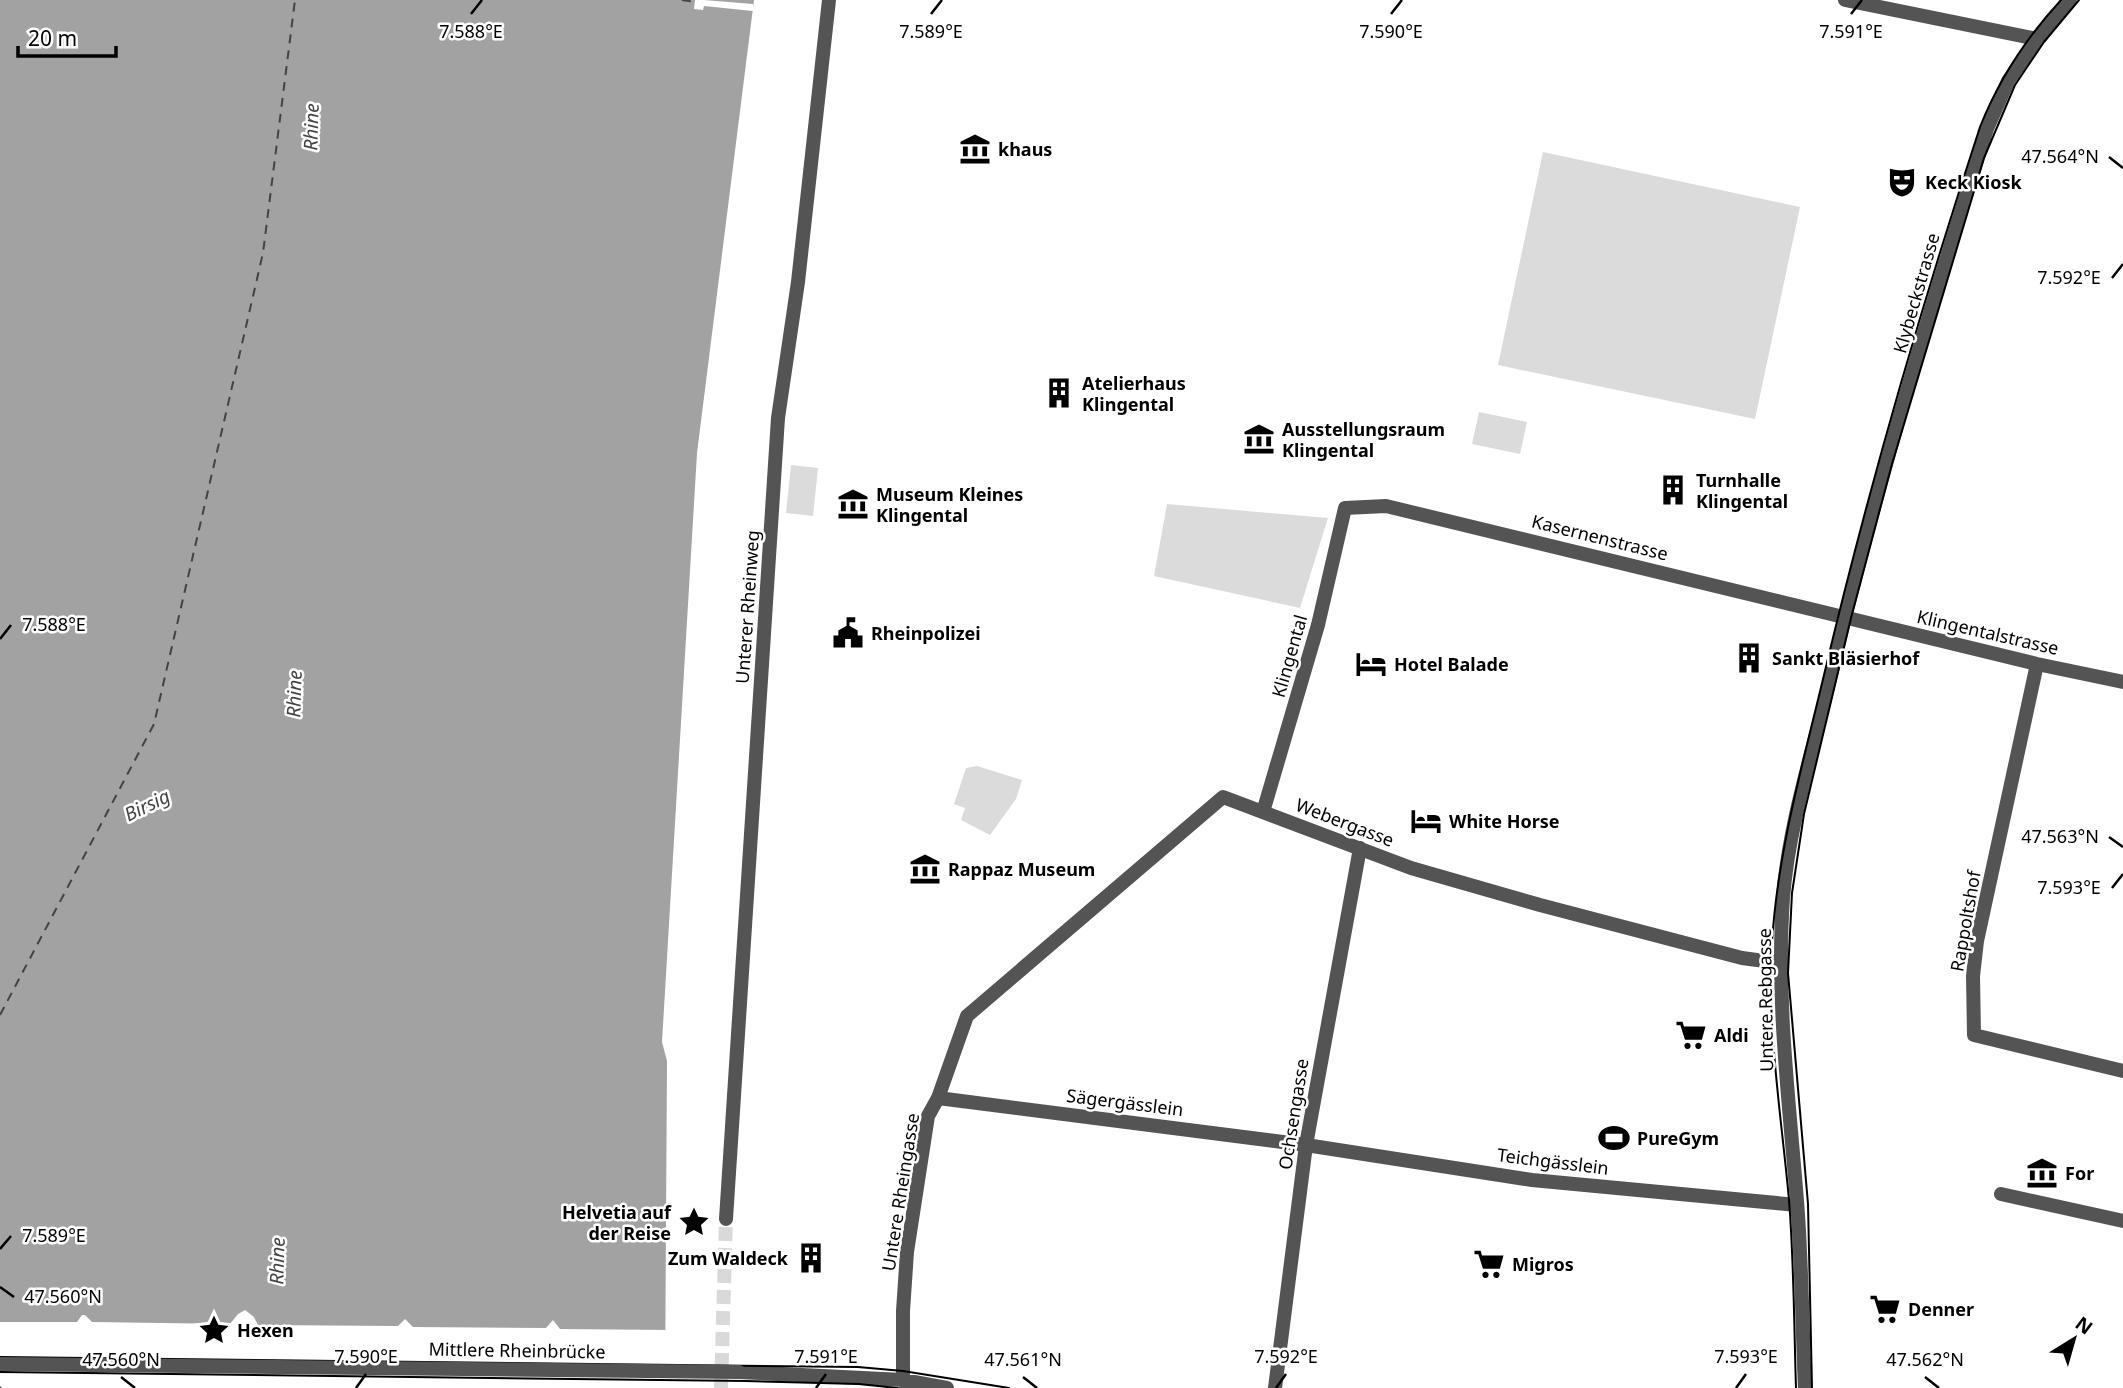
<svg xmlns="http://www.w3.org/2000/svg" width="2123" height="1388" font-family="'Noto Sans',sans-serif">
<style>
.green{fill:#dbdbdb}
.water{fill:#a2a2a2}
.pier{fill:#fff}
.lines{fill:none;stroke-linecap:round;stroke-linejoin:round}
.ferry{stroke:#434343;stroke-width:2;stroke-dasharray:9 7;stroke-linecap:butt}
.minor-tunnel{stroke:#d9d9d9;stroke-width:14;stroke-dasharray:14 7;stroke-linecap:butt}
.minor{stroke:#545454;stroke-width:14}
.tram{stroke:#000;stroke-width:2}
.minor-bridge{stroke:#545454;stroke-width:14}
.ticks{fill:none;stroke:#000;stroke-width:2.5}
.labels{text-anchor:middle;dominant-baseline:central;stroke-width:5;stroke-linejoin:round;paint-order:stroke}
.poi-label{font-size:18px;font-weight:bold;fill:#000;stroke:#fff;text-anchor:start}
.street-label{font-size:18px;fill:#000;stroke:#fff}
.water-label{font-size:19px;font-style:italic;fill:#434343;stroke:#fff}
.ticks-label{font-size:18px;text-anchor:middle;fill:#000;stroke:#fff;stroke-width:5;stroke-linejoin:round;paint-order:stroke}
</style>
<rect width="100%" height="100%" fill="#fff"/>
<!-- green -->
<path class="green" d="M 1543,152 L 1800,207 L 1755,419 L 1498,365 Z
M 1479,412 L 1527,422 L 1520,454 L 1472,444 Z
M 791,465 L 818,468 L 813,516 L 786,513 Z
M 1167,504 L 1328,518 L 1300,608 L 1154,576 Z
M 977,766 L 1022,780 L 1016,799 L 990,835 L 961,820 L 965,808 L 954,804 L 966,768 Z"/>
<!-- water -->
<path class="water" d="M 0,0 L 754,0 L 697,453 L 662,1042 L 667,1061 L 665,1388 L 0,1388 Z"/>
<!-- pier -->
<path class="pier" d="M 695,0 L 704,0 L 753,4 L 753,11 L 704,6 L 703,10 L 694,9 Z
M 245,1310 L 254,1317 L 258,1325 L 398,1326 L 405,1319 L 413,1327 L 546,1328 L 553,1320 L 560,1329 L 669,1330 L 668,1388 L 0,1388 L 0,1322 L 77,1322 L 82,1315 L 85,1315 L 92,1322 L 230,1324 L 238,1314 Z"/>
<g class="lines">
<!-- ferry -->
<path class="ferry" d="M 682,0 L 695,2
M 0,1015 L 154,724 L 263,253 L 295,0
M 0,1387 L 1,1388"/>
<!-- minor-tunnel -->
<path class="minor-tunnel" d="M 721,1388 L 726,1219"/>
<!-- minor -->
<path class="minor" d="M 1845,0 L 2037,39
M 2037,664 L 1977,941 L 1973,976 L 1974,1035 L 2123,1071
M 1263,812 L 1318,625 L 1345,508 L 1386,506 L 2037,664 L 2123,682
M 938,1098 L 1306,1145 L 1532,1180 L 1797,1205
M 2001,1194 L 2123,1221
M 726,1219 L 778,418 L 798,282 L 829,0
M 739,1372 L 903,1380 L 947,1388
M 903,1388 L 903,1311 L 907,1252 L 928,1116 L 938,1098 L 967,1016 L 1223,797 L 1411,868 L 1540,905 L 1742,958 L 1780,963
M 1275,1388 L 1306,1145 L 1360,848
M 1805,1388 C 1802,1326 1802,1263 1797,1201 C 1789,1099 1776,999 1783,898 C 1789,821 1815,745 1832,670 C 1876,488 1930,308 1987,129 L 2008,81 L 2037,39 L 2070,0"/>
<!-- tram -->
<path class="tram" d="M 0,1357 L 858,1367 L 903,1371 L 1009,1388
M 0,1372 L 746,1381 L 859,1384 L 897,1388
M 1796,1388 C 1794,1326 1794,1262 1789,1200 C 1781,1111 1765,1019 1773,929 C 1780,843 1804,759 1824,675 C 1868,490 1921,307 1980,127 C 1999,79 2026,38 2061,0
M 1812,1388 L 1808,1204 L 1788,973 L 1792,893 L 1804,814 L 1851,618 L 1892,464 L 1984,158 L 2015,85 L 2044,42 L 2079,0"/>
<!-- minor-bridge -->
<path class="minor-bridge" d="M 0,1364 L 739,1372"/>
</g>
<!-- ticks -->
<path class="ticks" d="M 471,14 L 482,0M 931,14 L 942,0M 1391,14 L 1402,0M 1851,14 L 1862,0M 2109,157 L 2123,168M 2112,278 L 2123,264M 0,639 L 11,625M 2109,837 L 2123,847M 2112,888 L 2123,874M 0,1249 L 11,1236M 0,1287 L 14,1297M 121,1377 L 135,1388M 1023,1377 L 1037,1388M 1925,1377 L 1939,1388M 356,1388 L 366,1374M 816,1388 L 826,1374M 1276,1388 L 1286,1374M 1736,1388 L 1746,1374"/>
<!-- icons -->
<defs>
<g id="museum-bare" transform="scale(2.415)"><path d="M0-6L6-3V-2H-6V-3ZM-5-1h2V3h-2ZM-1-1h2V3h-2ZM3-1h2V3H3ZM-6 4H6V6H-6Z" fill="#000" stroke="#fff" stroke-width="2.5" paint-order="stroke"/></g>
<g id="theatre-bare" transform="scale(2.415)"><path d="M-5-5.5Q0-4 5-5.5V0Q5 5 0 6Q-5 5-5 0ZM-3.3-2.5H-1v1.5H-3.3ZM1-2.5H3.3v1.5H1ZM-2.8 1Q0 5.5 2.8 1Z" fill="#000" stroke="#fff" stroke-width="2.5" paint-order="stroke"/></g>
<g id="building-bare" transform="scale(2.415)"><path d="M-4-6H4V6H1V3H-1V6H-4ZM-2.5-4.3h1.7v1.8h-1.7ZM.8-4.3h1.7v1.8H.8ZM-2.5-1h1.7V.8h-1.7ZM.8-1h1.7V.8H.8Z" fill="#000" stroke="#fff" stroke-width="2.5" paint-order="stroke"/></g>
<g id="civic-bare" transform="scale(2.415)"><path d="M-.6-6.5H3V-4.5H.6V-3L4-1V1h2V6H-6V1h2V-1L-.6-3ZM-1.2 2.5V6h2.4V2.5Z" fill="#000" stroke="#fff" stroke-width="2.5" paint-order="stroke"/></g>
<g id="hotel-bare" transform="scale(2.415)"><path d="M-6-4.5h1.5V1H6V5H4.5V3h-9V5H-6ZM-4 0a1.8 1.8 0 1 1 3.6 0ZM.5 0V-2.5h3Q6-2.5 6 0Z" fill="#000" stroke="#fff" stroke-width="2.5" paint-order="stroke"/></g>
<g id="supermarket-bare" transform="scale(2.415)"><path d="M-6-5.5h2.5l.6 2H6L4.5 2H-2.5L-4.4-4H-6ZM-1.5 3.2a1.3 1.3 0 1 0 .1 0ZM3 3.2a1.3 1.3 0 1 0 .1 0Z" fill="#000" stroke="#fff" stroke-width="2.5" paint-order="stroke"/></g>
<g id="stadium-bare" transform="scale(2.415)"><path d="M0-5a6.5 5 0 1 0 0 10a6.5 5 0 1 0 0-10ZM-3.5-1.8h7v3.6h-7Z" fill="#000" stroke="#fff" stroke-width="2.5" paint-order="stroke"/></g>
<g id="sight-bare" transform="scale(2.415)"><path d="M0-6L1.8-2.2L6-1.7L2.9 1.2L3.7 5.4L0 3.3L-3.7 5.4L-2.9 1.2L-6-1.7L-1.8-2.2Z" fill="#000" stroke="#fff" stroke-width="2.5" paint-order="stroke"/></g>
</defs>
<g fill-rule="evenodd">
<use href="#museum-bare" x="975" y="149"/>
<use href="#theatre-bare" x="1902" y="182"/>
<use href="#building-bare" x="1059" y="393"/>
<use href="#museum-bare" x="1259" y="439"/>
<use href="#building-bare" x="1673" y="490"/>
<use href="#museum-bare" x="853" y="504"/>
<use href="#civic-bare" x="848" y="633"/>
<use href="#building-bare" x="1749" y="658"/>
<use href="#hotel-bare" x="1371" y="664"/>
<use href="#hotel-bare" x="1426" y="821"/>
<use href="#museum-bare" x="925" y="869"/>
<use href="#supermarket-bare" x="1691" y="1035"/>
<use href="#stadium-bare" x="1614" y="1138"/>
<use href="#museum-bare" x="2042" y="1173"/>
<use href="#sight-bare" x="694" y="1222"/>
<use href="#building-bare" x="811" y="1258"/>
<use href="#supermarket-bare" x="1489" y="1264"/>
<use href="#supermarket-bare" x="1885" y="1309"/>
<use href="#sight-bare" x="214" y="1330"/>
</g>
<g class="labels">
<!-- poi labels -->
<g class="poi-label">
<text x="998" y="149">khaus</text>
<text x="1925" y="182">Keck Kiosk</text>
<text x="1082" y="383">Atelierhaus<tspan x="1082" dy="21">Klingental</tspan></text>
<text x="1282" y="429">Ausstellungsraum<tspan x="1282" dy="21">Klingental</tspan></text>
<text x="1696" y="480">Turnhalle<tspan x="1696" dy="21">Klingental</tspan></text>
<text x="876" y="494">Museum Kleines<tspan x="876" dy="21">Klingental</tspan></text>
<text x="871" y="633">Rheinpolizei</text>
<text x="1772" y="658">Sankt Bläsierhof</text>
<text x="1394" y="664">Hotel Balade</text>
<text x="1449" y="821">White Horse</text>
<text x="948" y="869">Rappaz Museum</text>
<text x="1714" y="1035">Aldi</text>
<text x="1637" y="1138">PureGym</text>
<text x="2065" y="1173">For</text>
<text x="671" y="1212" text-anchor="end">Helvetia auf<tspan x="671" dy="21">der Reise</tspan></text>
<text x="788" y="1258" text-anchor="end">Zum Waldeck</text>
<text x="1512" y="1264">Migros</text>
<text x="1908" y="1309">Denner</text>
<text x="237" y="1330">Hexen</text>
</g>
<!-- street labels -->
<g class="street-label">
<text transform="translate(1916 293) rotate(-74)">Klybeckstrasse</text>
<text transform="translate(1600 537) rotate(14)">Kasernenstrasse</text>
<text transform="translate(747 607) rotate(-86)">Unterer Rheinweg</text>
<text transform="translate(1988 632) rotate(13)">Klingentalstrasse</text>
<text transform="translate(1289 656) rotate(-74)">Klingental</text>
<text transform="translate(1345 822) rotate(21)">Webergasse</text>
<text transform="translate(1965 921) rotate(-80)">Rappoltshof</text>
<text transform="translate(1765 1000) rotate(-91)">Untere Rebgasse</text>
<text transform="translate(1125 1102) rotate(7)">Sägergässlein</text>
<text transform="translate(1293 1114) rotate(-81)">Ochsengasse</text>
<text transform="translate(1553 1161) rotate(7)">Teichgässlein</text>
<text transform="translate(900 1192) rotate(-81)">Untere Rheingasse</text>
<text transform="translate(517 1350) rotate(1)">Mittlere Rheinbrücke</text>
</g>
<!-- water labels -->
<g class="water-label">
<text transform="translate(311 127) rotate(-88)">Rhine</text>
<text transform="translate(294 694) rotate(-88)">Rhine</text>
<text transform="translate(147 805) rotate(-26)">Birsig</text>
<text transform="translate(277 1261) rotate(-88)">Rhine</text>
</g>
</g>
<g class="ticks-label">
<text x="471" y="38">7.588°E</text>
<text x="931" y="38">7.589°E</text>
<text x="1391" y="38">7.590°E</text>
<text x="1851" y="38">7.591°E</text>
<text x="2060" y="163">47.564°N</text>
<text x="2069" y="284">7.592°E</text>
<text x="54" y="631">7.588°E</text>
<text x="2060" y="843">47.563°N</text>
<text x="2069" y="894">7.593°E</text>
<text x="54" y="1242">7.589°E</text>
<text x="63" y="1303">47.560°N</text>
<text x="366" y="1363">7.590°E</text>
<text x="826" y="1363">7.591°E</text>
<text x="1286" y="1363">7.592°E</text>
<text x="1746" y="1363">7.593°E</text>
<text x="121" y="1366">47.560°N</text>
<text x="1023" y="1366">47.561°N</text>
<text x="1925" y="1366">47.562°N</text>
</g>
<!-- north arrow -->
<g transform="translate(2074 1339) rotate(37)" stroke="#ffffff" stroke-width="5" paint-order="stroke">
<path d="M0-5L12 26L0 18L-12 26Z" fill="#000000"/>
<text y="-10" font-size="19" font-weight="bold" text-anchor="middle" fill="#000000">N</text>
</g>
<!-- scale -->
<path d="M18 46v10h98v-10" fill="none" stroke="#000000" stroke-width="3.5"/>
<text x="28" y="46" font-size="21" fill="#000000" stroke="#ffffff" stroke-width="5" paint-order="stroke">20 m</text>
</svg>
